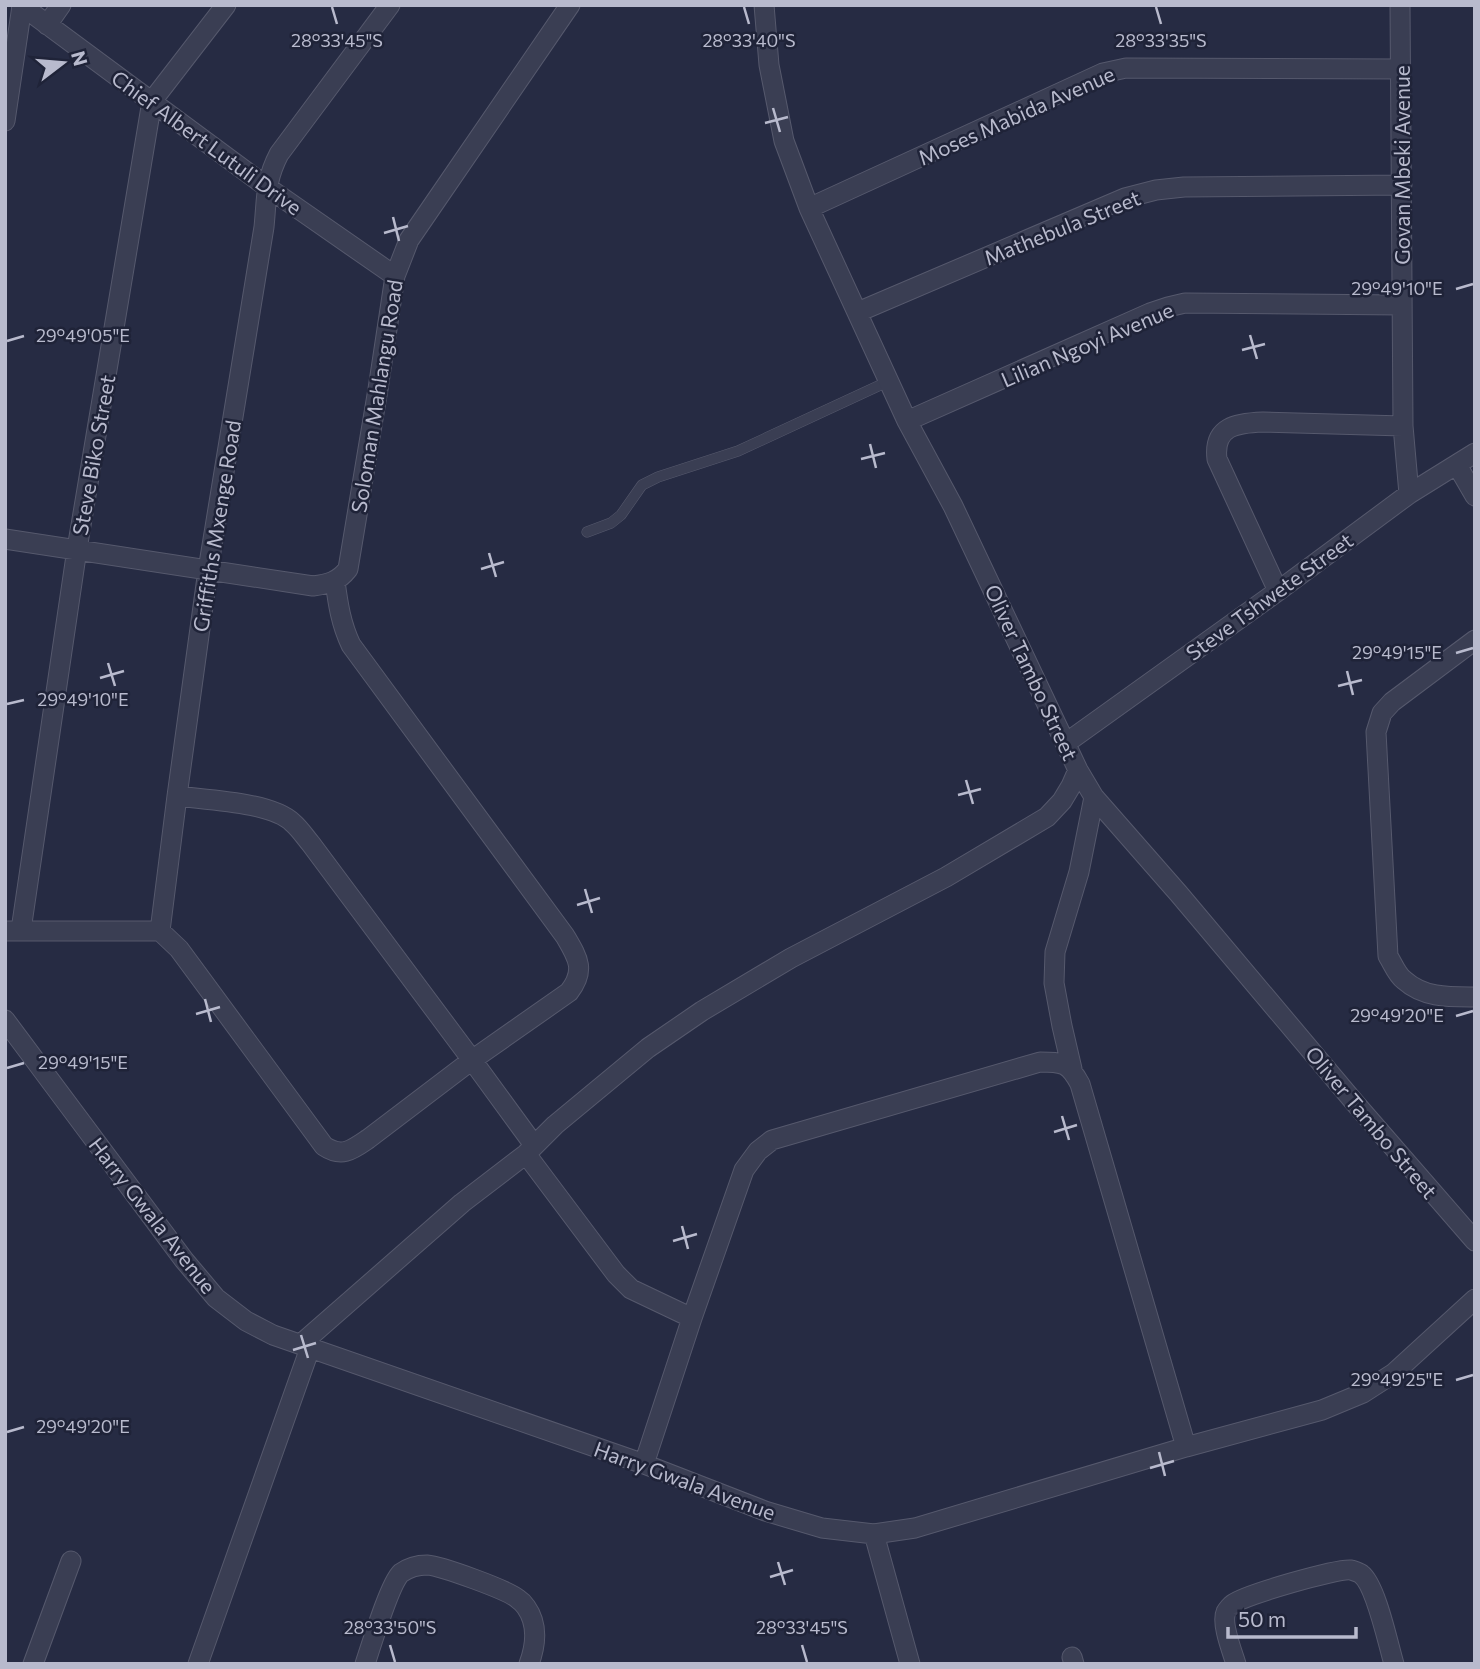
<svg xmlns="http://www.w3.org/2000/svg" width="1480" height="1669" font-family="Commissioner,sans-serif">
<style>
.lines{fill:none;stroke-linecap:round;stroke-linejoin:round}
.service-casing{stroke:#56596d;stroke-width:11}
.minor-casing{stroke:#56596d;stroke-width:21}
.service{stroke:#3a3e53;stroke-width:10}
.minor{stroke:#3a3e53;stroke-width:19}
.ticks{fill:none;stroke:#b8bacd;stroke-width:2.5}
.labels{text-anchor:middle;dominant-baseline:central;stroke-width:5;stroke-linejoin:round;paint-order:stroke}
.street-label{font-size:21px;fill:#b8bacd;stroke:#1f2338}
.ticks-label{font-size:18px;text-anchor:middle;fill:#b8bacd;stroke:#1f2338;stroke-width:5;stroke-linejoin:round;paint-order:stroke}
</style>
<rect width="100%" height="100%" fill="#262b43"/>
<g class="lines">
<!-- service casing -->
<g class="service-casing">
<path id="service" d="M 587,532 L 611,523 L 621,515 L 642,485 L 658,477 L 738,451 L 889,381"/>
</g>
<!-- minor casing -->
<g class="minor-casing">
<path id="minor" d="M 21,5 L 267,187 L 395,276
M 764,5 L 769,65 L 784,141 L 809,208 L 907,421 L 953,506 L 1078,770 L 1094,797 L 1179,894 L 1355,1103 L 1475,1241
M 1400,5 L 1403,426 L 1409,494
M 47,25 L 61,5
M 5,121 L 22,6
M 809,208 L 1103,73 L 1126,68 L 1401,69
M 858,312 L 1125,198 L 1156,190 L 1184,187 L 1402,185
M 907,421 L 1150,313 L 1168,307 L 1185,303 L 1401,305
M 1457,465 L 1475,496
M 5,539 L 313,586 C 328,584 338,582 348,569 L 378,389 L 395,276 L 409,240 L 570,5
M 1278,591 L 1217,459 C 1213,426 1237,423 1263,422 L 1403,426
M 1475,640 L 1392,702 L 1382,713 L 1376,732 L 1388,956 C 1393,964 1397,975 1404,980 C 1424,998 1449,997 1475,997
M 1066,743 L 1278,591 L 1409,494 L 1475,453
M 177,796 C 207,800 272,802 293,823 C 300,829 305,837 311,844 L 472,1060 L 534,1145
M 21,930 L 77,549 L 152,101 L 226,5
M 5,931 L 160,931
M 160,931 L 179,949 L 324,1146 C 342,1158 352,1150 368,1139 L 472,1060 L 569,992 C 586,970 578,958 565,936 L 351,645 C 341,624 338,604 335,581
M 160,931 L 177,796 L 208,570 L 264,227 C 267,197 265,181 279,154 L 390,5
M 5,1020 L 184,1260 L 216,1298 L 246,1321 L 273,1335 L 644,1464 L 765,1511 L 822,1528 L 874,1534 L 915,1528 L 1186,1447 L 1322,1410 L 1363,1393 L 1394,1373 L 1475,1299
M 1072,1069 L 1062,1026 L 1054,983 L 1055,952 L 1079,872 L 1094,797
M 526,1154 L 616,1274 L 631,1289 L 692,1318
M 301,1344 L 462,1203 L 526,1154 L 555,1125 L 648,1048 L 702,1011 L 791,958 L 946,877 L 1047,817 L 1062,801 L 1071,786 L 1078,770
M 644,1464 L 692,1318 L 744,1170 L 758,1151 L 772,1140 L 1040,1062 C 1063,1062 1069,1063 1080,1084 L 1186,1447
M 874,1534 L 910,1664
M 1072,1657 L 1074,1664
M 33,1664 L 71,1561
M 198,1664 L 310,1348
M 365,1664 C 371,1646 390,1583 401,1573 C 408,1568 418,1565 427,1565 C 441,1566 508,1590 518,1599 C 521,1601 524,1604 526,1607 C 538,1624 536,1645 529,1664
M 1236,1664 C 1232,1651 1221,1623 1226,1612 C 1227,1610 1232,1604 1233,1604 C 1244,1595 1338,1568 1351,1570 C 1352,1570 1360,1573 1361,1574 C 1376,1585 1388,1644 1394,1664"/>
</g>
<!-- service -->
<use href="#service" class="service"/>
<!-- minor -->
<use href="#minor" class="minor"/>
</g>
<!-- ticks -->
<path class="ticks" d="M 332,7 L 337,24M 744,7 L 749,24M 1156,7 L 1161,24M 773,108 L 780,132M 765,123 L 788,117M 393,217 L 399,241M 384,233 L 408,226M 1456,289 L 1473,284M 1250,335 L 1257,359M 7,341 L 24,336M 1242,350 L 1265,344M 870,444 L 876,468M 861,459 L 885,453M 489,553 L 496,577M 481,569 L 504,562M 1456,653 L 1473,648M 108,663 L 115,686M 1347,671 L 1353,695M 100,678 L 124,671M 1338,686 L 1362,680M 7,704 L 24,700M 966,780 L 973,804M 958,795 L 981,789M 585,889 L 592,913M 577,905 L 600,898M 205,999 L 211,1022M 196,1014 L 220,1007M 1456,1016 L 1473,1011M 7,1068 L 24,1063M 1062,1116 L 1069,1140M 1054,1132 L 1077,1125M 682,1226 L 688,1249M 673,1241 L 697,1234M 301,1335 L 308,1358M 293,1350 L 316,1343M 1456,1380 L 1473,1375M 7,1432 L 24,1427M 1159,1452 L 1165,1476M 1150,1468 L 1174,1461M 778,1562 L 785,1585M 770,1577 L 793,1570M 390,1645 L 395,1662M 802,1645 L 807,1662"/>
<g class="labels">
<!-- street labels -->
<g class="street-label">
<text transform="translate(1016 115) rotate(-24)">Moses Mabida Avenue</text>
<text transform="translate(207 142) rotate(36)">Chief Albert Lutuli Drive</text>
<text transform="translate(1401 165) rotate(-90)">Govan Mbeki Avenue</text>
<text transform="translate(1062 227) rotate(-22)">Mathebula Street</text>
<text transform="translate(1087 344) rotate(-23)">Lilian Ngoyi Avenue</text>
<text transform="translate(376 396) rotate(-81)">Soloman Mahlangu Road</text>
<text transform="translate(93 455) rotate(-80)">Steve Biko Street</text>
<text transform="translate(216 526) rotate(-81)">Griffiths Mxenge Road</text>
<text transform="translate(1269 596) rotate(-36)">Steve Tshwete Street</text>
<text transform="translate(1032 672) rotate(65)">Oliver Tambo Street</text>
<text transform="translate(1372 1122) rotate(50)">Oliver Tambo Street</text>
<text transform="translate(153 1215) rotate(52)">Harry Gwala Avenue</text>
<text transform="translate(685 1480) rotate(20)">Harry Gwala Avenue</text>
</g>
</g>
<g class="ticks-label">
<text x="337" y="47">28°33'45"S</text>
<text x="749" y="47">28°33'40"S</text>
<text x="1161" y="47">28°33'35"S</text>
<text x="1397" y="295">29°49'10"E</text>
<text x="83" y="342">29°49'05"E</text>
<text x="1397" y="659">29°49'15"E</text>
<text x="83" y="706">29°49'10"E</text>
<text x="1397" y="1022">29°49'20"E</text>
<text x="83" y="1069">29°49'15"E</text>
<text x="1397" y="1386">29°49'25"E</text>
<text x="83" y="1433">29°49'20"E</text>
<text x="390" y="1634">28°33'50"S</text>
<text x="802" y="1634">28°33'45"S</text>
</g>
<!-- border -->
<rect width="1480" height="1669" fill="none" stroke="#b8bacd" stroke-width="14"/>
<!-- north arrow -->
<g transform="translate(63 63) rotate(74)" stroke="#1f2338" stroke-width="5" paint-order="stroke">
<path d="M0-5L12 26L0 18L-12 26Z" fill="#b8bacd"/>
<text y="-10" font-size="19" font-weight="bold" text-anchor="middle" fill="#b8bacd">N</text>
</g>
<!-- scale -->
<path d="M1228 1627v10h128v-10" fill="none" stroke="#b8bacd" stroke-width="3.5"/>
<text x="1238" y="1627" font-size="21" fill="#b8bacd" stroke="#1f2338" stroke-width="5" paint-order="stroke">50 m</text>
</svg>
